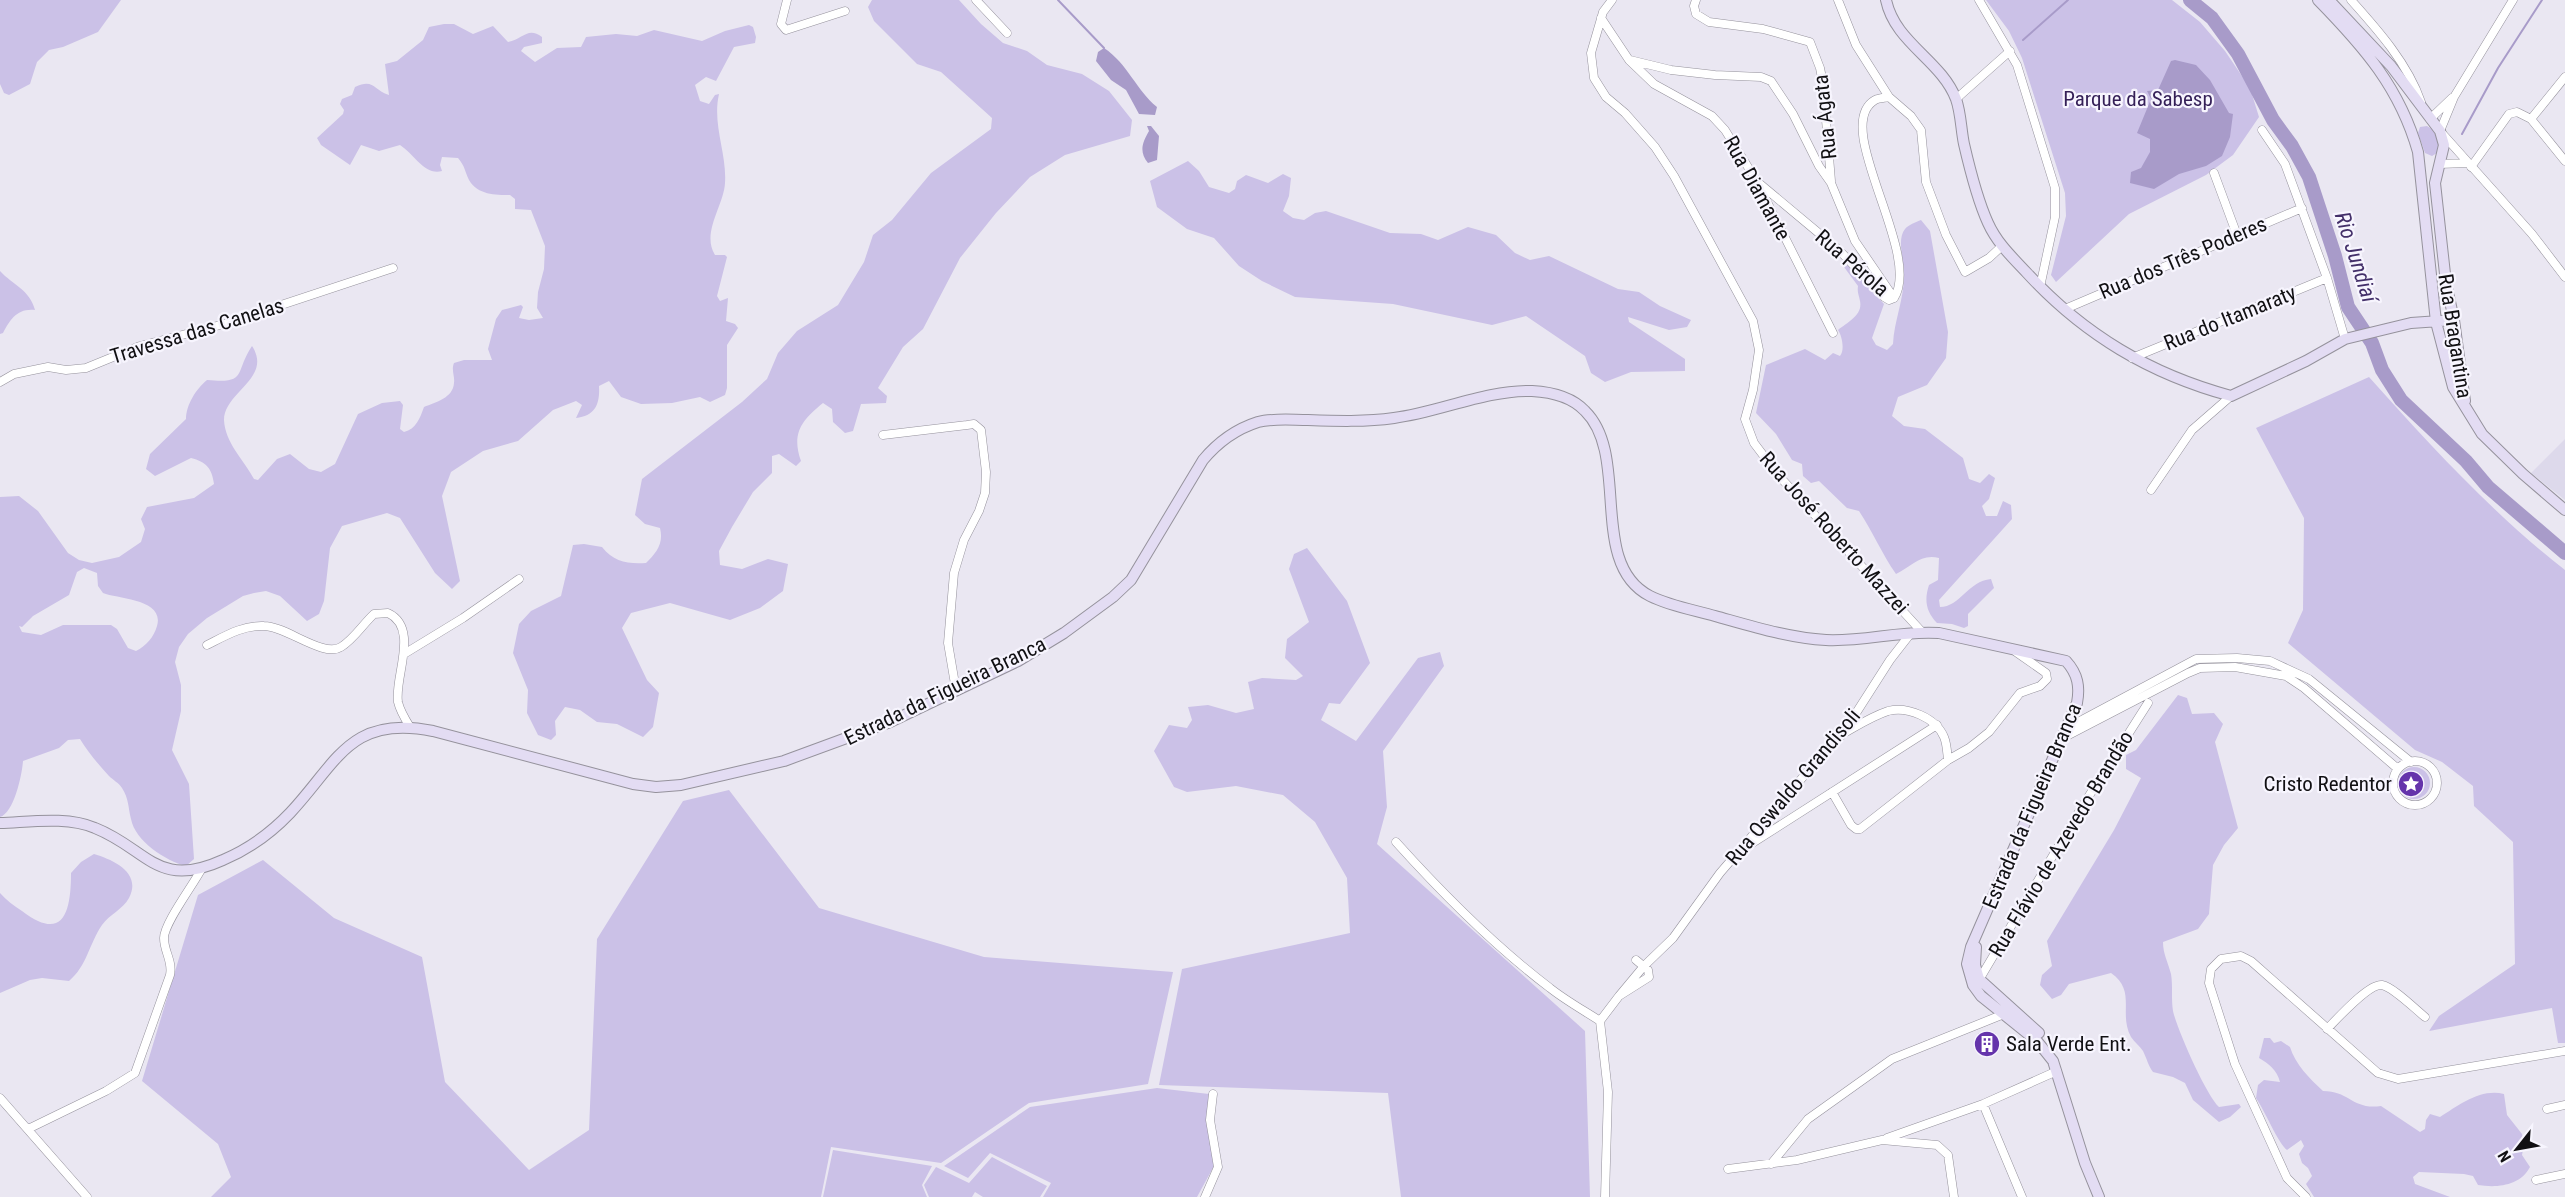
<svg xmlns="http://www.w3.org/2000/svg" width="2565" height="1197" font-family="'Roboto Condensed',sans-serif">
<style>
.built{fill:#ddd9eb}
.green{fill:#cbc1e7;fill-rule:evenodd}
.water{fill:#a89bc9}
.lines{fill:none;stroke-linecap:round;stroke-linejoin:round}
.stream{stroke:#a89bc9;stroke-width:2}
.river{stroke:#a89bc9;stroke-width:14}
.street-casing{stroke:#95929c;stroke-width:9}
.secondary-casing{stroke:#95929c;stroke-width:12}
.street{stroke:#fff;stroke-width:8}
.secondary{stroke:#e3dcf3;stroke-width:10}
.labels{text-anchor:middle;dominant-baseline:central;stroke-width:4.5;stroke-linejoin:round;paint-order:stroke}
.park-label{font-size:21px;fill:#341f57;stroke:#f7f5fe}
.street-label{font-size:21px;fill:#111013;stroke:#f7f5fe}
.poi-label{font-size:21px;fill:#111013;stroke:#f7f5fe;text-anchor:end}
.water-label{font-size:22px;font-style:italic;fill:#432f69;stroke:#f7f5fe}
</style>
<rect width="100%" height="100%" fill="#eae7f2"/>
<!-- built -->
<path class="built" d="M 2565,439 L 2565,500 L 2531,473 Z"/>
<!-- green -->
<path class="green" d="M 0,0 L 121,0 L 98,32 L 63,47 L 49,50 L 37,62 L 30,84 L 9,95 L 4,93 L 0,84 Z
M 872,0 L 959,0 L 981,24 L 1003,43 L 1027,51 L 1047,65 L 1082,74 L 1109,91 L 1132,120 L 1130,136 L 1065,155 L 1030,177 L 996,213 L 960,258 L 923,329 L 903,347 L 878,388 L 887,396 L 886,403 L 861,404 L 853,431 L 845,433 L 833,422 L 832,409 L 823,403 C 802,420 791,433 801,461 L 796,466 L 779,454 L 772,456 L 772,473 L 753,492 L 732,527 L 719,551 L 720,565 L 742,569 L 768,559 L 788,564 L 783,591 L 760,608 L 730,620 L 670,603 L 631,613 L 622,628 L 647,680 L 659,693 L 653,727 L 643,737 L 617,724 L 597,722 L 580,710 L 565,707 L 555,721 L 556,735 L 551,740 L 538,735 L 527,713 L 528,690 L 513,653 L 519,624 L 531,611 L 561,596 L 573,545 L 584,544 L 602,547 C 614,562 627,564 646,563 C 656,553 664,544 660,528 L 645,524 L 635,515 L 642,479 L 742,402 L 767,379 L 778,353 L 797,331 L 838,305 L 864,262 L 873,235 L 892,220 L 931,173 L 991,129 L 992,118 L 941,72 L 917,64 L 874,21 L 868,7 Z
M 1986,0 L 2172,0 L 2200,22 L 2225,51 L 2250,88 L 2259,117 L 2233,155 L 2206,175 L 2129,214 L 2056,282 L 2051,275 L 2066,216 L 2065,193 L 2022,58 L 2009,31 Z
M 444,24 L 454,24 L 473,34 L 493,26 L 508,42 C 523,39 528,26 542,37 L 542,43 L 524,47 L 521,51 L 535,62 L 557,48 L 581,47 L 586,37 L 616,34 L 637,36 L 654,30 L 702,41 L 725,31 L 749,25 L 753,27 L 756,37 L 755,43 L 734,47 L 716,81 L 706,77 L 695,85 L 700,101 L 709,104 L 715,95 L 719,94 C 712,125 727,153 725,183 C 724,205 701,233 715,255 L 725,255 L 727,257 L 717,296 L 720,301 L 728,298 L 726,321 L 735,324 L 738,328 L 727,345 L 727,388 L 725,395 L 710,402 L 700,397 L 672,403 L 641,404 L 621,397 L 609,381 L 599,386 C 600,403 596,416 576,418 L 582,405 L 576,401 L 553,410 L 518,441 L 483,451 L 451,472 L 442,496 L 460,581 L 452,589 L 435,573 L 400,518 L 387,513 L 342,526 L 330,548 L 324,601 L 319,614 L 307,621 L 280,596 L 266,591 L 254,593 L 243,596 L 207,618 L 188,634 L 179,647 L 175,662 L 181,685 L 181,711 L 172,750 L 189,784 L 194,859 L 186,866 C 166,861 135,841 131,819 C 128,807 129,799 122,788 C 119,783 113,780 109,776 C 98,764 88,752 80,739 L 68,740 L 59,748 L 23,761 C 22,775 14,813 0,817 L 0,497 L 19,496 L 38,511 L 68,553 L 79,560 L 92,563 L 119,557 L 141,542 L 145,529 L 141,519 L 147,507 L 194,498 L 214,484 C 212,468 206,462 191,458 L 155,476 L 146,469 L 150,454 L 186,419 C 186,405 196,389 207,380 C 248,384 234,373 252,346 C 273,378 224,392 224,420 C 225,443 244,460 254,479 L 258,480 L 277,459 L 290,454 L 309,469 L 321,472 L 335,464 L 358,414 L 382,403 L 400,401 L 403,405 L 400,429 L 404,432 C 416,429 420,418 424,407 C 436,402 453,398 454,383 C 455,376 451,370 454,363 L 464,360 L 492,360 L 488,349 L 496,319 L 502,310 L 521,305 L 523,307 L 519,318 L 529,320 L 543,318 L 537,308 L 538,292 L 544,269 L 545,246 L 531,210 L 515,209 L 515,199 L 510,195 C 495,195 478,195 469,180 C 465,172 465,166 458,158 L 442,157 L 440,165 L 442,171 C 425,176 414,154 400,145 L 379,151 L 361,145 L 350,165 L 321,145 L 317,138 L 343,114 L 344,110 L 340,104 L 342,99 L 352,95 L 355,87 C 374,78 373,90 389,95 L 385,64 L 397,61 L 423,40 L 429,27 ZM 84,568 L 97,573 L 98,586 L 103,593 C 118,599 165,599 157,626 C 154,637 146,646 136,651 L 128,648 L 117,629 L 111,625 L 63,625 L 41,635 L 22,632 L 19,626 L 22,627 L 33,616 L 69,595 L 77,572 Z
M 2427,126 C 2438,132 2440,141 2437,153 L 2432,156 L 2425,153 L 2418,133 L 2420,127 Z
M 1188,161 L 1199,171 L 1209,187 L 1229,193 L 1235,189 L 1237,181 L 1246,175 L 1268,183 L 1283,174 L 1291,178 L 1289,196 L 1283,211 L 1293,218 L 1304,220 L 1315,213 L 1326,211 L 1390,233 L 1421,234 L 1438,240 L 1468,227 L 1496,235 L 1515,253 L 1530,260 L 1549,256 L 1618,289 L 1639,292 L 1660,306 L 1691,320 L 1687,327 L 1669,330 L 1628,317 L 1629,322 L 1685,359 L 1685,371 L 1631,372 L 1605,382 L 1591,373 L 1585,356 L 1526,316 L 1492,325 L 1393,304 L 1295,297 L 1262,281 L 1239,266 L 1214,238 L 1187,229 L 1157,207 L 1150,181 Z
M 1921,220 L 1930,231 L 1948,332 L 1946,358 L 1927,385 L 1898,397 L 1892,416 L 1904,426 L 1925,429 L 1963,458 L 1969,479 L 1980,483 L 1989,474 L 1995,478 L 1989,499 L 1982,506 L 1986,516 L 1997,516 L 2003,501 L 2011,505 L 2012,519 L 1939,600 L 1940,607 C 1960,607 1968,581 1991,579 L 1994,588 L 1968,614 L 1968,626 L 1964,628 L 1952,624 L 1937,623 C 1926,612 1924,600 1929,585 L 1938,580 L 1939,558 C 1921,553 1911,567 1896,574 C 1882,554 1873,532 1859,511 L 1847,508 L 1819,481 L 1811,483 L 1803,476 L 1802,464 L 1792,460 L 1776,434 L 1756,413 L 1766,365 L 1805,349 L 1825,360 L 1833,353 L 1840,356 C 1845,350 1842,336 1838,330 C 1848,322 1863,315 1860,301 C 1859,295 1857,293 1858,286 L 1844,267 L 1848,265 L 1884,304 L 1872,338 L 1876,345 L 1887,350 L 1893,344 C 1894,321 1904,300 1904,275 C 1905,263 1896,240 1905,229 C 1908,225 1916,222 1921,220 Z
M 0,271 C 13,285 30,290 35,310 C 17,308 10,320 3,333 L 0,334 Z
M 2369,377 C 2430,445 2493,514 2565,570 L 2565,1043 L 2558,1043 L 2552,1008 L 2429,1031 L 2439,1016 L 2515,964 L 2513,842 L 2474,806 L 2473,786 L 2442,762 L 2415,750 L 2288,643 L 2303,610 L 2304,518 L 2256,428 Z
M 1307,548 L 1347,601 L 1370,663 L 1340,704 L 1329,703 L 1321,720 L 1356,741 L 1418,658 L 1440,652 L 1444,666 L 1383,751 L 1387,807 L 1377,844 L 1585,1031 L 1590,1197 L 1401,1197 L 1388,1093 L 1159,1085 L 1182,969 L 1350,933 L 1347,878 L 1315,822 L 1283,795 L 1236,786 L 1187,792 L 1174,787 L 1154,751 L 1169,725 L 1187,728 L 1192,720 L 1188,707 L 1208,705 L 1236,713 L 1254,709 L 1248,682 L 1262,678 L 1296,680 L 1303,676 L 1285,658 L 1287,639 L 1309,622 L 1289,569 L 1294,554 Z
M 2178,695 L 2187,698 L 2192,714 L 2214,713 L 2223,724 L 2215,742 L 2238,828 L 2224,845 L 2213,865 L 2209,914 L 2198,929 L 2163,942 C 2163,954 2168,962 2171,974 C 2173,986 2171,999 2173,1011 C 2177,1029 2206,1095 2219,1107 L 2239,1104 L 2241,1107 L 2230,1117 L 2219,1122 L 2193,1100 L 2185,1083 L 2173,1077 L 2153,1072 C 2148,1065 2147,1059 2143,1051 C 2140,1046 2134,1042 2131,1037 C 2118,1013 2137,991 2111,973 L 2069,984 L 2061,995 L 2052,999 L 2040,985 L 2042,975 L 2052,966 L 2047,941 L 2114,830 L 2141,778 L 2126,769 L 2126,755 L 2136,750 Z
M2398 783a16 16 0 1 1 32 0a16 16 0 1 1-32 0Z
M 729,790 L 819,908 L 984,957 L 1173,972 L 1148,1084 L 1029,1103 L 941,1163 L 831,1147 L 821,1197 L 211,1197 L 231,1177 L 218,1144 L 142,1081 L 198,895 L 263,860 L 334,918 L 422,957 L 445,1082 L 529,1170 L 589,1130 L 597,939 L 683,801 Z
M 94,854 C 114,860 142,873 129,898 C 123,909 109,915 102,925 C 89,944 87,966 69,981 L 42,978 L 30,980 L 0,993 L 0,893 C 6,900 14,906 22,911 C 64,943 71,911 71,873 L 81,862 Z
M 2264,1038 L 2270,1038 L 2274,1043 L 2281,1041 L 2290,1047 C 2295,1064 2310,1079 2323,1091 C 2350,1091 2352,1110 2381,1106 L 2420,1132 L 2425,1129 L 2426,1120 L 2430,1114 L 2440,1117 C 2459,1105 2481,1088 2504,1094 L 2507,1115 L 2522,1134 L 2524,1144 L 2522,1155 L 2530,1167 C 2520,1186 2497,1188 2478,1185 L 2473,1176 L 2464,1174 L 2419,1172 L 2413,1177 L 2415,1184 L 2450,1197 L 2314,1197 L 2306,1184 L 2312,1176 L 2308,1168 L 2302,1163 L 2299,1154 L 2304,1146 L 2301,1140 L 2287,1150 C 2278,1143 2265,1111 2256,1098 L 2258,1085 L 2264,1080 L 2280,1082 C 2277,1070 2269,1064 2259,1058 Z
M 1157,1088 L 1209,1094 L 1214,1166 L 1197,1197 L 1043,1197 L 1051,1183 L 990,1153 L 968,1178 L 944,1166 L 1030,1107 Z
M 833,1150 L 932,1166 L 922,1185 L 927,1197 L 823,1197 Z
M 992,1157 L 1047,1186 L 1040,1197 L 983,1197 L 975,1192 L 972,1197 L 929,1197 L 924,1185 L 936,1167 L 969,1183 Z"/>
<!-- water -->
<path class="water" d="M 1104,48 C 1128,64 1136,90 1157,107 L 1155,115 L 1139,114 L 1126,90 L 1111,80 L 1096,61 L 1098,52 Z
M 2175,60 L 2196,65 L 2210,80 L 2229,113 L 2233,114 L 2230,137 L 2222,156 L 2206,166 L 2179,174 L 2154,189 L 2130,183 L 2131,172 L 2141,168 L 2150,152 L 2150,139 L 2137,133 L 2151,99 L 2147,91 L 2158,90 L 2171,61 Z
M 1147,126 L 1151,126 L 1159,136 L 1157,160 L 1148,163 C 1139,152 1142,143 1149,131 Z"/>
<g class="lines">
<!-- stream -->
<path class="stream" d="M 1058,0 L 1104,48
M 2023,40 L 2068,0
M 2462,134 L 2498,68 L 2542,0"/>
<!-- river -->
<path class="river" d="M 2190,0 L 2212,18 L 2238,54 L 2273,120 L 2292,146 L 2309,177 L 2335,256 L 2348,307 L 2372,343 L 2382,370 L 2401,400 L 2466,461 L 2488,487 L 2565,553"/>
<!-- street casing -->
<g class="street-casing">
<path id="street" d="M 787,0 L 781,24 L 786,30 L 845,11
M 976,0 L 1007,33
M 1612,0 L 1603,12 L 1591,53 L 1594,78 L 1606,97 L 1625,113 L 1655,147 L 1674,176 L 1753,321 L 1759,350 L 1753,390 L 1745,419 L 1754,443 L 1779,476 L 1922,632
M 1696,0 L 1694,6 L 1696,14 L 1709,22 L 1763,29 L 1810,42 L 1820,68 L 1823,83 L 1831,181
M 1838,0 L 1856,45 L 1889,97 L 1911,116 L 1921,130 L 1926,182 L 1946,235 L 1965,272 L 1989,258 L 2002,246
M 1979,0 L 2017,65 L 2055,188 L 2055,217 L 2040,287
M 2351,0 C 2378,30 2408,64 2421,102
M 2513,0 L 2454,97 L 2440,131 L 2532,234 L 2565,277
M 1601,18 L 1629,60 L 1654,84 L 1712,116 L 1725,130 L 1756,180 L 1833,333
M 1630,60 L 1671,70 L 1715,75 L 1761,77 L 1771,81 L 1793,114 L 1819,166 L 1831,183 L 1855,241 L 1894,298
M 1889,97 C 1885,98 1879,98 1875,100 C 1830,126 1923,253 1894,298
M 1956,99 L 2010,51
M 2430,119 L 2452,98
M 2531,119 L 2565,77
M 2262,130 L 2285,164 L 2327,278 L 2345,339
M 2439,164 L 2467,163
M 2471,167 L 2509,114 L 2517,112 L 2531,119 L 2565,161
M 2214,173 L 2237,235
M 1760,184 L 1839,250 L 1884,297 L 1889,300 L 1894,298
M 2065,309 L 2302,208
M 2132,358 L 2327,278
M 0,382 L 14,374 L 48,367 L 66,370 L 86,368 L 140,346 L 224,324 L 393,268
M 883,435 L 967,425 L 974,424 L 981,430 L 986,472 L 985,493 L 979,511 L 964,540 L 954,573 L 948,643 L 956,690
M 2151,490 L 2192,430 L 2231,396
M 207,645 C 225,636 243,625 264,626 C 286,626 323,658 341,647 C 354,639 363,624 374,614 L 388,613 C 420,628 394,677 398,702 C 400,711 405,719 410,727
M 404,654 L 463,618 L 519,579
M 2065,729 L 2196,659 L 2237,658 L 2270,661 L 2309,679 L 2411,762
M 1846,732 C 1860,724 1873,716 1888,711 C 1908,706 1936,718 1944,737 C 1947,744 1947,752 1948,760
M 2061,739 L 2188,673 L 2200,668 L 2235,667 L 2286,676 L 2304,688 L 2398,769
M2393 783a22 22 0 1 1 44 0a22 22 0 1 1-44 0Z
M 1832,792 L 1851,825 L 1856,829 L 1860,829 L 1948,760 L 1969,748 L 1989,732 L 2020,693 L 2040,686 L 2047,679 L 2046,673 L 2016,652
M 1396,842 C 1441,892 1496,947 1550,988 C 1565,1000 1583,1010 1600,1021
M 1751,844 L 1937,725
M 1979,980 L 2080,810 L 2148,703
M 1619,996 L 1644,966 L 1673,938 L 1720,873 L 1822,755 L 1842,735 L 1890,660 L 1911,633
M 2327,1029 C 2337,1019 2369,983 2382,985 C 2393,987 2415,1009 2425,1017
M 0,1098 L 87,1197
M 1983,1104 L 2022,1197
M 2547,1109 L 2565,1105
M 28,1129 L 106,1091 L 135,1073 L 170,975 C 173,961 164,952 164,938 C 164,923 194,884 202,868
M 1887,1138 L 1983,1104 L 2057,1071
M 1771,1164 L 1808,1119 L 1892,1059 L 2004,1014
M 1728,1169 L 1797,1160 L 1882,1140 L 1937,1145 L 1948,1155 L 1954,1197
M 2536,1180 L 2565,1174
M 1205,1197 L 1218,1167 L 1210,1120 L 1213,1094
M 1605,1197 L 1608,1092 L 1600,1021 L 1619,996 L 1649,977 L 1648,970 L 1636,960
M 2306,1197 L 2287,1178 L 2235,1064 L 2209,983 L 2211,969 L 2221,959 L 2241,956 L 2251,961 L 2378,1073 L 2398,1079 L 2565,1051"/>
</g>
<!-- secondary casing -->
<g class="secondary-casing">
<path id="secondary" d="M 1886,0 C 1895,43 1941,60 1956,99 C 1961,113 1961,130 1964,144 C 1970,170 1977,199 1988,223 C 1997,243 2012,257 2027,273 C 2084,335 2150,374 2231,396 L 2306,361 L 2345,339 L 2411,323 L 2454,320
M 2318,0 C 2364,47 2400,88 2418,152 L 2436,322 L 2453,387 L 2482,434 L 2523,474 L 2565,510
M 2329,0 L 2391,66 L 2440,131 L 2444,145 L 2435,183 L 2446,283 L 2454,320 L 2465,401
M 0,823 C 30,822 67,816 95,828 C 148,849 157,890 223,860 C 249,849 271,833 290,813 C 337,763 350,714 433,731 L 633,784 L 656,787 L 681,785 L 784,761 L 890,722 L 1018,661 L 1064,633 L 1113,597 L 1131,580 L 1203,460 C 1218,442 1236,429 1258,422 C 1273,418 1292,420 1308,420 C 1336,421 1366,422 1394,418 C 1440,412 1485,390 1532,391 C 1551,392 1571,396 1585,411 C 1631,456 1587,564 1650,596 C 1670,606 1694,610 1715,616 C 1751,626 1789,638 1826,640 C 1864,642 1901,630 1939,633 L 2066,661 C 2078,674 2080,687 2077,703 L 1971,947 L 1967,964 L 1973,985 L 1981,996 L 2037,1041 L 2053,1061 L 2085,1163 L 2099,1197
M 1976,947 L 1975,965 L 1979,979 L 2039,1033"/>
</g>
<!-- street -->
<use href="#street" class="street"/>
<!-- secondary -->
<use href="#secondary" class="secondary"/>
</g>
<!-- icons -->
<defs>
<g id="sight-disc" transform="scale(1.35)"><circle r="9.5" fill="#6534ab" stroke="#f7f5fe"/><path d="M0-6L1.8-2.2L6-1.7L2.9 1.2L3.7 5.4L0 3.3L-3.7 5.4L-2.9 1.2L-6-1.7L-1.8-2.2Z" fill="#fff"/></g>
<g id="building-disc" transform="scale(1.35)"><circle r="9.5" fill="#6534ab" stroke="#f7f5fe"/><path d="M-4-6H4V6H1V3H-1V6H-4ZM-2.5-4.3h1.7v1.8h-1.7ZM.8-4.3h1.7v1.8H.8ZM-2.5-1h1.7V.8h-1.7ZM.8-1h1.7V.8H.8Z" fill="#fff"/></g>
</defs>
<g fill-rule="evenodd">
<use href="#sight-disc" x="2411" y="784"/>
<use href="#building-disc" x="1987" y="1044"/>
</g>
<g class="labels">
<!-- park labels -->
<g class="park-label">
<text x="2138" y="99">Parque da Sabesp</text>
</g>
<!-- street labels -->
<g class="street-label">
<text transform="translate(1825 117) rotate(-96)">Rua Ágata</text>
<text transform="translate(1757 188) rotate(61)">Rua Diamante</text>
<text transform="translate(2183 258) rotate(-23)">Rua dos Três Poderes</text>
<text transform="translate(1852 263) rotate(41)">Rua Pérola</text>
<text transform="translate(2230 318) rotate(-22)">Rua do Itamaraty</text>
<text transform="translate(197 331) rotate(-17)">Travessa das Canelas</text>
<text transform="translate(2455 336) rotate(81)">Rua Bragantina</text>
<text transform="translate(1834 533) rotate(48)">Rua José Roberto Mazzei</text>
<text transform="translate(945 691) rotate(-26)">Estrada da Figueira Branca</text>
<text transform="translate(1793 787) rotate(-50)">Rua Oswaldo Grandisoli</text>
<text transform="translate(2032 806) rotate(-67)">Estrada da Figueira Branca</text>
<text transform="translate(2061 844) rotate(-59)">Rua Flávio de Azevedo Brandão</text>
</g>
<!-- poi labels -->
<g class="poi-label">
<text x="2392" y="784">Cristo Redentor</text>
<text x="2006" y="1044" text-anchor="start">Sala Verde Ent.</text>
</g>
<!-- water labels -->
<g class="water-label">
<text transform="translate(2356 257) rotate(72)">Rio Jundiaí</text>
</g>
</g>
<!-- north arrow -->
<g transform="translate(2517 1149) rotate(239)" stroke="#f7f5fe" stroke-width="4.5" paint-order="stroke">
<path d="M0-4.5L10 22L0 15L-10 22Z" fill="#111013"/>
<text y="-9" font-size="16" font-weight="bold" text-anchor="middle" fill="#111013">N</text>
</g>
</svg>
